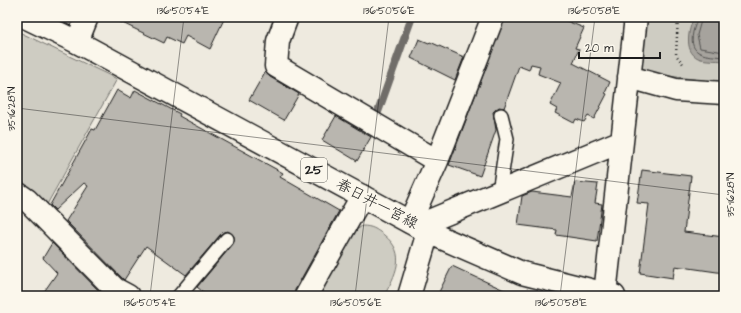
<svg xmlns="http://www.w3.org/2000/svg" width="741" height="313" font-family="'Architects Daughter','Klee One',sans-serif">
<style>
.green{fill:#ceccc2;stroke:#75746f}
.water{fill:#a6a39d;stroke:#6f6d69}
.lines{fill:none;stroke-linecap:round;stroke-linejoin:round}
.shore{stroke:#535250;stroke-width:1}
.stream{stroke:#6f6d69;stroke-width:8}
.building{fill:#b9b6af;stroke:#1c1c1c}
.lane-casing{stroke:#1c1c1c;stroke-width:16}
.street-casing{stroke:#1c1c1c;stroke-width:25}
.primary-casing{stroke:#1c1c1c;stroke-width:25}
.path{stroke:#1c1c1c;stroke-width:2.5;stroke-dasharray:1 3;stroke-linecap:butt}
.lane{stroke:#fbf7ec;stroke-width:13}
.street{stroke:#fbf7ec;stroke-width:22}
.primary{stroke:#fbf7ec;stroke-width:22}
.ticks{fill:none;stroke:#1c1c1c;stroke-width:1;stroke-opacity:0.45}
.labels{text-anchor:middle;dominant-baseline:central;stroke-width:3;stroke-linejoin:round;paint-order:stroke}
.shield{fill:#fbf7ec;stroke:#5f5e5a;stroke-width:1}
.shield-label{font-size:14px;font-weight:bold;fill:#1c1c1c}
.street-label{font-size:15px;fill:#1c1c1c;stroke:#fbf7ec}
.neatline{fill:none;stroke:#1c1c1c;stroke-width:1.5}
.ticks-label{font-size:10px;text-anchor:middle;fill:#1c1c1c}
</style>
<rect width="100%" height="100%" fill="#eeeadf"/>
<filter id="ink" filterUnits="userSpaceOnUse"><feTurbulence type="fractalNoise" baseFrequency=".025" numOctaves="2"/><feDisplacementMap in="SourceGraphic" scale="8" xChannelSelector="R" yChannelSelector="G"/><feConvolveMatrix kernelMatrix="1 2 1 2 8 2 1 2 1" color-interpolation-filters="sRGB"/></filter>
<g filter="url(#ink)">
<!-- green -->
<path class="green" d="M 645,17 L 724,17 L 724,83 L 653,74 L 639,69 Z
M 17,31 L 117,79 L 45,208 L 17,183 Z
M 362,226 C 372,226 376,229 384,235 C 408,254 395,275 384,296 L 317,296 L 355,231 Z"/>
<!-- water -->
<path class="water" d="M 694,17 L 721,17 L 718,29 L 724,39 L 724,61 C 716,60 705,61 698,58 C 683,51 689,28 694,17 Z"/>
<g class="lines">
<!-- shore -->
<path class="shore" d="M 697,17 C 697,22 694,27 693,32 C 688,57 707,55 724,57
M 702,17 L 697,35 L 700,48 L 724,52"/>
<!-- stream -->
<path class="stream" d="M 378,112 L 412,17"/>
</g>
<!-- building -->
<path class="building" d="M 110,17 L 225,17 L 210,49 L 186,36 L 182,44 L 167,37 L 164,43 Z
M 505,17 L 557,17 L 584,28 L 575,48 L 579,49 L 573,63 L 610,82 L 605,93 L 607,94 L 594,119 L 588,116 L 584,122 L 576,119 L 574,123 L 555,113 L 557,109 L 550,105 L 561,83 L 538,74 L 540,66 L 531,64 L 529,70 L 519,66 L 504,108 L 499,107 L 493,112 L 496,130 L 480,176 L 449,165 Z
M 419,39 L 429,43 L 430,42 L 464,57 L 455,80 L 411,58 Z
M 265,72 L 270,77 L 299,94 L 284,120 L 249,100 Z
M 117,90 L 131,98 L 135,90 L 180,114 L 179,116 L 283,173 L 280,177 L 339,211 L 295,290 L 294,296 L 208,296 L 197,287 L 233,244 L 234,236 L 228,231 L 221,234 L 186,275 L 146,246 L 124,280 L 66,221 L 88,186 L 84,183 L 55,210 L 50,205 L 92,129 L 95,130 Z
M 336,116 L 371,137 L 357,161 L 322,140 Z
M 642,170 L 691,176 L 684,232 L 724,237 L 724,273 L 675,266 L 673,278 L 640,273 L 649,204 L 637,203 Z
M 575,182 L 598,184 L 595,203 L 602,204 L 597,241 L 556,235 L 557,230 L 518,225 L 522,196 L 532,192 L 572,197 Z
M 52,243 L 104,296 L 41,296 L 57,273 L 43,258 Z
M 452,266 L 517,296 L 437,296 Z"/>
<g class="lines">
<!-- lane casing -->
<g class="lane-casing">
<path id="lane" d="M 499,192 L 507,139 L 501,115
M 179,296 L 227,239"/>
</g>
<!-- street casing -->
<g class="street-casing">
<path id="street" d="M 287,17 L 278,41 L 276,66 L 437,161
M 77,42 L 87,17
M 629,77 L 676,90 L 724,93
M 17,193 L 27,200 L 115,289 L 128,296
M 410,222 L 437,161 L 493,17
M 417,226 L 622,141
M 605,294 L 636,17
M 306,296 L 362,196
M 409,296 L 428,232"/>
</g>
<!-- primary casing -->
<g class="primary-casing">
<path id="primary" d="M 25,17 L 77,42 L 428,232 L 522,273 L 614,296"/>
</g>
<!-- path -->
<path class="path" d="M 678,17 L 676,55 L 684,65"/>
<!-- lane -->
<use href="#lane" class="lane"/>
<!-- street -->
<use href="#street" class="street"/>
<!-- primary -->
<use href="#primary" class="primary"/>
</g>
</g>
<!-- ticks -->
<path class="ticks" d="M 17,108 L 724,195M 150,296 L 184,17M 355,296 L 389,17M 560,296 L 595,17"/>
<g class="labels">
<!-- shield labels -->
<rect class="shield" x="301" y="158" width="26" height="24" rx="3"/>
<g class="shield-label">
<text x="314" y="170">25</text>
</g>
<!-- street labels -->
<g class="street-label">
<text transform="translate(377 204) rotate(28)">春日井一宮線</text>
</g>
</g>
<!-- margin -->
<rect width="741" height="313" fill="none" stroke="#fbf7ec" stroke-width="44"/>
<!-- scale -->
<path d="M579 52v6h81v-6" fill="none" stroke="#1c1c1c" stroke-width="2"/>
<text x="585" y="52" font-size="12" fill="#1c1c1c" stroke="#fbf7ec" stroke-width="3" paint-order="stroke">20 m</text>
<rect x="22" y="22" width="697" height="269" class="neatline"/>
<g class="ticks-label">
<text x="183" y="14">136°50'54"E</text>
<text x="389" y="14">136°50'56"E</text>
<text x="594" y="14">136°50'58"E</text>
<text transform="translate(11 109) rotate(-90)" y="4">35°16'28"N</text>
<text transform="translate(730 195) rotate(-90)" y="4">35°16'28"N</text>
<text x="150" y="306">136°50'54"E</text>
<text x="356" y="306">136°50'56"E</text>
<text x="561" y="306">136°50'58"E</text>
</g>
</svg>
